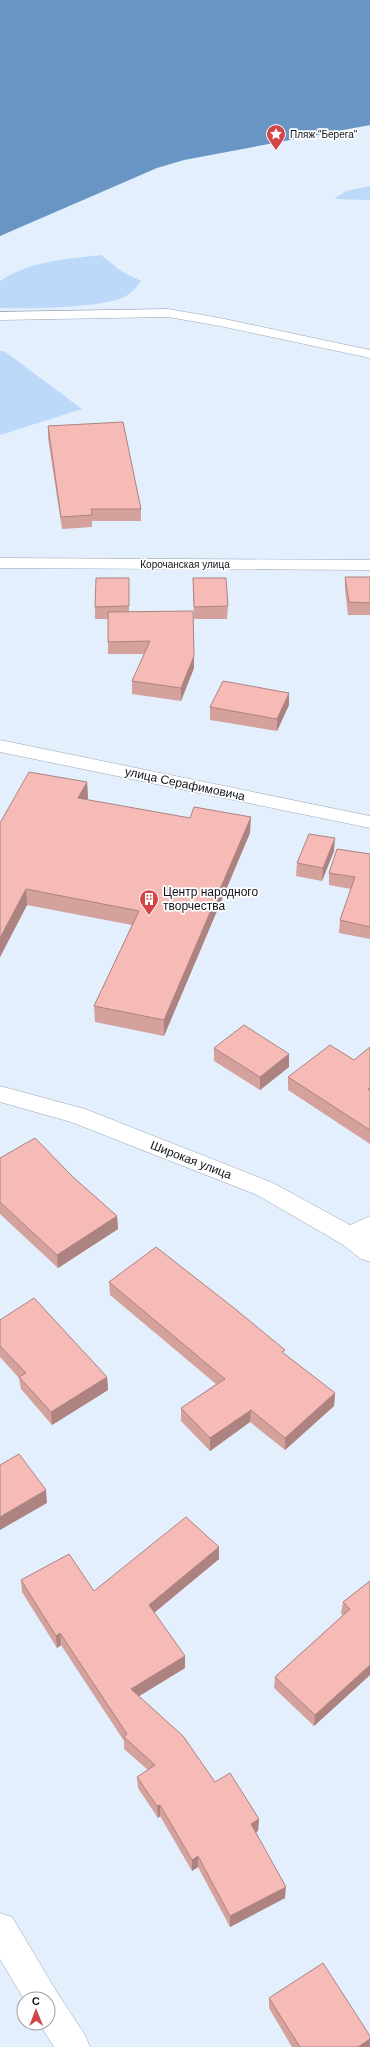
<svg xmlns="http://www.w3.org/2000/svg" width="370" height="2047" font-family="Arial,sans-serif">
<style>
.green{fill:#bcd9f9}
.water{fill:#6995c4}
.lines{fill:none;stroke-linecap:round;stroke-linejoin:round}
.minor-casing{stroke:#97a6b5;stroke-width:1}
.major-casing{stroke:#97a6b5;stroke-width:1}
.minor{fill:#fff;fill-rule:evenodd}
.major{fill:#fff;fill-rule:evenodd}
.wall{fill:#d4a19d}
.shaded-wall{fill:#ac8380}
.building{fill:#f6bbb7;stroke:#ac8380}
.labels{text-anchor:middle;dominant-baseline:central;stroke-width:3.5;stroke-linejoin:round;paint-order:stroke}
.far-poi-label{font-size:10px;fill:#0f141a;stroke:#fff;text-anchor:start}
.far-street-label{font-size:10px;fill:#0f141a;stroke:#fff}
.street-label{font-size:12px;fill:#0f141a;stroke:#fff}
.poi-label{font-size:12px;fill:#0f141a;stroke:#fff;text-anchor:start}
</style>
<rect width="100%" height="100%" fill="#e3effd"/>
<!-- green -->
<path class="green" d="M 370,186 L 370,200 L 334,199 L 346,191 Z
M 101,255 L 121,271 L 141,281 C 137,287 133,292 126,296 C 105,308 27,309 0,308 L 0,281 C 30,261 66,259 101,255 Z
M 0,351 L 4,351 L 82,409 L 0,435 Z"/>
<!-- water -->
<path class="water" d="M 0,0 L 370,0 L 370,125 L 184,160 L 157,168 L 0,236 Z"/>
<g class="lines">
<!-- minor casing -->
<g class="minor-casing">
<path id="minor" d="M 168,309 L 220,318 L 370,350 L 370,358 L 220,326 L 168,317 L 0,320 L 0,312 Z
M 0,740 L 370,816 L 370,828 L 0,752 Z
M 0,1086 L 85,1109 L 273,1183 L 350,1225 L 370,1216 L 370,1262 L 361,1259 L 342,1244 L 257,1195 L 71,1122 L 0,1102 Z"/>
</g>
<!-- major casing -->
<g class="major-casing">
<path id="major" d="M 0,558 L 370,560 L 370,570 L 0,568 Z
M 0,1913 L 12,1917 L 58,1994 L 85,2035 L 90,2047 L 54,2047 L 39,2023 L 48,2023 L 48,1999 L 24,1999 L 0,1959 Z"/>
</g>
<!-- minor -->
<use href="#minor" class="minor"/>
<!-- major -->
<use href="#major" class="major"/>
</g>
<!-- wall -->
<path class="wall" d="M 48,426 L 141,509 L 141,521 L 92,521 L 92,527 L 62,529 L 48,438 Z
M 345,577 L 370,577 L 370,615 L 348,615 L 345,589 Z
M 129,578 L 129,612 L 194,668 L 181,701 L 132,694 L 132,681 L 145,654 L 108,654 L 108,619 L 95,619 L 95,607 Z
M 193,578 L 228,606 L 227,619 L 194,619 Z
M 289,705 L 277,731 L 210,720 L 210,707 Z
M 87,782 L 88,798 L 87,800 L 250,833 L 164,1036 L 95,1022 L 94,1006 L 132,925 L 27,905 L 0,957 L 0,823 Z
M 334,851 L 322,881 L 296,876 L 297,863 Z
M 370,854 L 370,939 L 339,933 L 340,920 L 351,889 L 329,885 L 329,873 Z
M 370,1047 L 370,1144 L 288,1090 L 288,1077 L 354,1060 Z
M 214,1048 L 289,1054 L 289,1067 L 260,1090 L 214,1061 Z
M 0,1158 L 73,1177 L 117,1216 L 118,1229 L 58,1268 L 0,1214 Z
M 109,1282 L 285,1354 L 335,1393 L 334,1406 L 285,1450 L 250,1422 L 210,1451 L 181,1421 L 181,1408 L 216,1384 L 110,1295 Z
M 0,1320 L 107,1377 L 108,1390 L 52,1425 L 21,1389 L 19,1378 L 0,1357 Z
M 219,1547 L 219,1559 L 154,1613 L 185,1668 L 139,1696 L 215,1782 L 259,1819 L 258,1831 L 256,1832 L 285,1898 L 230,1927 L 198,1867 L 192,1871 L 160,1816 L 158,1818 L 138,1788 L 137,1777 L 148,1770 L 124,1749 L 124,1741 L 61,1645 L 57,1648 L 22,1592 L 21,1580 L 94,1591 Z
M 370,1581 L 370,1675 L 314,1726 L 274,1688 L 275,1677 L 343,1615 L 341,1614 L 343,1602 Z
M 269,1998 L 370,2036 L 370,2047 L 292,2047 L 269,2008 Z"/>
<!-- shaded-wall -->
<path class="shaded-wall" d="M 194,656 L 194,668 L 181,701 L 181,688 Z
M 289,693 L 289,705 L 277,731 L 277,719 Z
M 87,782 L 88,798 L 79,814 L 78,798 Z
M 251,817 L 250,833 L 164,1036 L 164,1020 Z
M 335,838 L 334,851 L 322,881 L 323,868 Z
M 26,889 L 27,905 L 0,957 L 0,938 Z
M 289,1054 L 289,1067 L 260,1090 L 260,1077 Z
M 117,1216 L 118,1229 L 58,1268 L 57,1255 Z
M 107,1377 L 108,1390 L 52,1425 L 51,1412 Z
M 335,1393 L 334,1406 L 285,1450 L 285,1438 Z
M 251,1410 L 250,1422 L 210,1451 L 210,1438 Z
M 46,1490 L 47,1503 L 0,1530 L 0,1517 Z
M 219,1547 L 219,1559 L 149,1617 L 149,1605 Z
M 60,1633 L 61,1645 L 57,1648 L 56,1636 Z
M 185,1656 L 185,1668 L 131,1701 L 131,1689 Z
M 370,1665 L 370,1675 L 314,1726 L 315,1715 Z
M 160,1805 L 160,1816 L 158,1818 L 157,1806 Z
M 259,1819 L 258,1831 L 251,1835 L 251,1824 Z
M 198,1856 L 198,1867 L 192,1871 L 192,1860 Z
M 286,1887 L 285,1898 L 230,1927 L 230,1916 Z
M 370,2039 L 370,2047 L 358,2047 Z"/>
<!-- building -->
<path class="building" d="M 123,422 L 141,509 L 91,509 L 92,515 L 61,517 L 48,426 Z
M 345,577 L 370,577 L 370,603 L 349,602 Z
M 96,578 L 129,578 L 129,606 L 95,607 Z
M 193,578 L 226,578 L 228,606 L 194,607 Z
M 193,611 L 194,656 L 181,688 L 132,681 L 150,641 L 108,642 L 108,612 Z
M 223,681 L 289,693 L 277,719 L 210,707 Z
M 29,772 L 87,782 L 78,798 L 190,818 L 194,807 L 251,817 L 164,1020 L 94,1006 L 139,911 L 26,889 L 0,938 L 0,823 Z
M 309,834 L 335,838 L 323,868 L 297,863 Z
M 337,849 L 370,854 L 370,927 L 340,920 L 355,877 L 329,873 Z
M 244,1025 L 289,1054 L 260,1077 L 214,1048 Z
M 330,1045 L 354,1060 L 370,1047 L 370,1087 L 368,1089 L 370,1090 L 370,1130 L 288,1077 Z
M 35,1138 L 73,1177 L 117,1216 L 57,1255 L 0,1202 L 0,1158 Z
M 156,1247 L 234,1308 L 285,1350 L 282,1352 L 335,1393 L 285,1438 L 251,1410 L 210,1438 L 181,1408 L 225,1379 L 109,1282 Z
M 34,1298 L 107,1377 L 51,1412 L 19,1377 L 26,1373 L 0,1346 L 0,1320 Z
M 19,1454 L 46,1490 L 0,1517 L 0,1465 Z
M 186,1517 L 219,1547 L 149,1605 L 185,1656 L 131,1689 L 183,1736 L 215,1782 L 230,1773 L 259,1819 L 251,1824 L 286,1887 L 230,1916 L 198,1856 L 192,1860 L 160,1805 L 157,1806 L 137,1777 L 155,1765 L 124,1737 L 127,1734 L 60,1633 L 56,1636 L 21,1580 L 69,1554 L 94,1591 Z
M 370,1581 L 370,1665 L 315,1715 L 275,1677 L 350,1609 L 343,1602 Z
M 323,1963 L 370,2036 L 370,2039 L 358,2047 L 300,2047 L 269,1998 Z"/>
<!-- icons -->
<defs>
<g id="sight-pin" transform="scale(1)"><path d="M0 17L-7.5 6A9.5 9.5 0 1 1 7.5 6Z" fill="#d44549" stroke="#fff"/><path d="M0-6L1.8-2.2L6-1.7L2.9 1.2L3.7 5.4L0 3.3L-3.7 5.4L-2.9 1.2L-6-1.7L-1.8-2.2Z" fill="#fff"/></g>
<g id="building-pin" transform="scale(1)"><path d="M0 17L-7.5 6A9.5 9.5 0 1 1 7.5 6Z" fill="#d44549" stroke="#fff"/><path d="M-4-6H4V6H1V3H-1V6H-4ZM-2.5-4.3h1.7v1.8h-1.7ZM.8-4.3h1.7v1.8H.8ZM-2.5-1h1.7V.8h-1.7ZM.8-1h1.7V.8H.8Z" fill="#fff"/></g>
</defs>
<g fill-rule="evenodd">
<use href="#sight-pin" x="276" y="134"/>
<use href="#building-pin" x="149" y="899"/>
</g>
<g class="labels">
<!-- far-poi labels -->
<g class="far-poi-label">
<text x="290" y="134">Пляж "Берега"</text>
</g>
<!-- far-street labels -->
<g class="far-street-label">
<text x="185" y="564">Корочанская улица</text>
</g>
<!-- street labels -->
<g class="street-label">
<text transform="translate(185 784) rotate(12)">улица Серафимовича</text>
<text transform="translate(191 1160) rotate(21)">Широкая улица</text>
</g>
<!-- poi labels -->
<g class="poi-label">
<text x="163" y="892">Центр народного<tspan x="163" dy="14">творчества</tspan></text>
</g>
</g>
<!-- north arrow -->
<g transform="translate(36 2011) rotate(359)"><circle r="19" fill="#ffffff" stroke="#9fa1a3"/>
<path d="M0-3L7 15L0 10L-7 15Z" fill="#d44549"/>
<text y="-6" font-size="11" font-weight="bold" text-anchor="middle" fill="#0f141a">С</text>
</g>
</svg>
